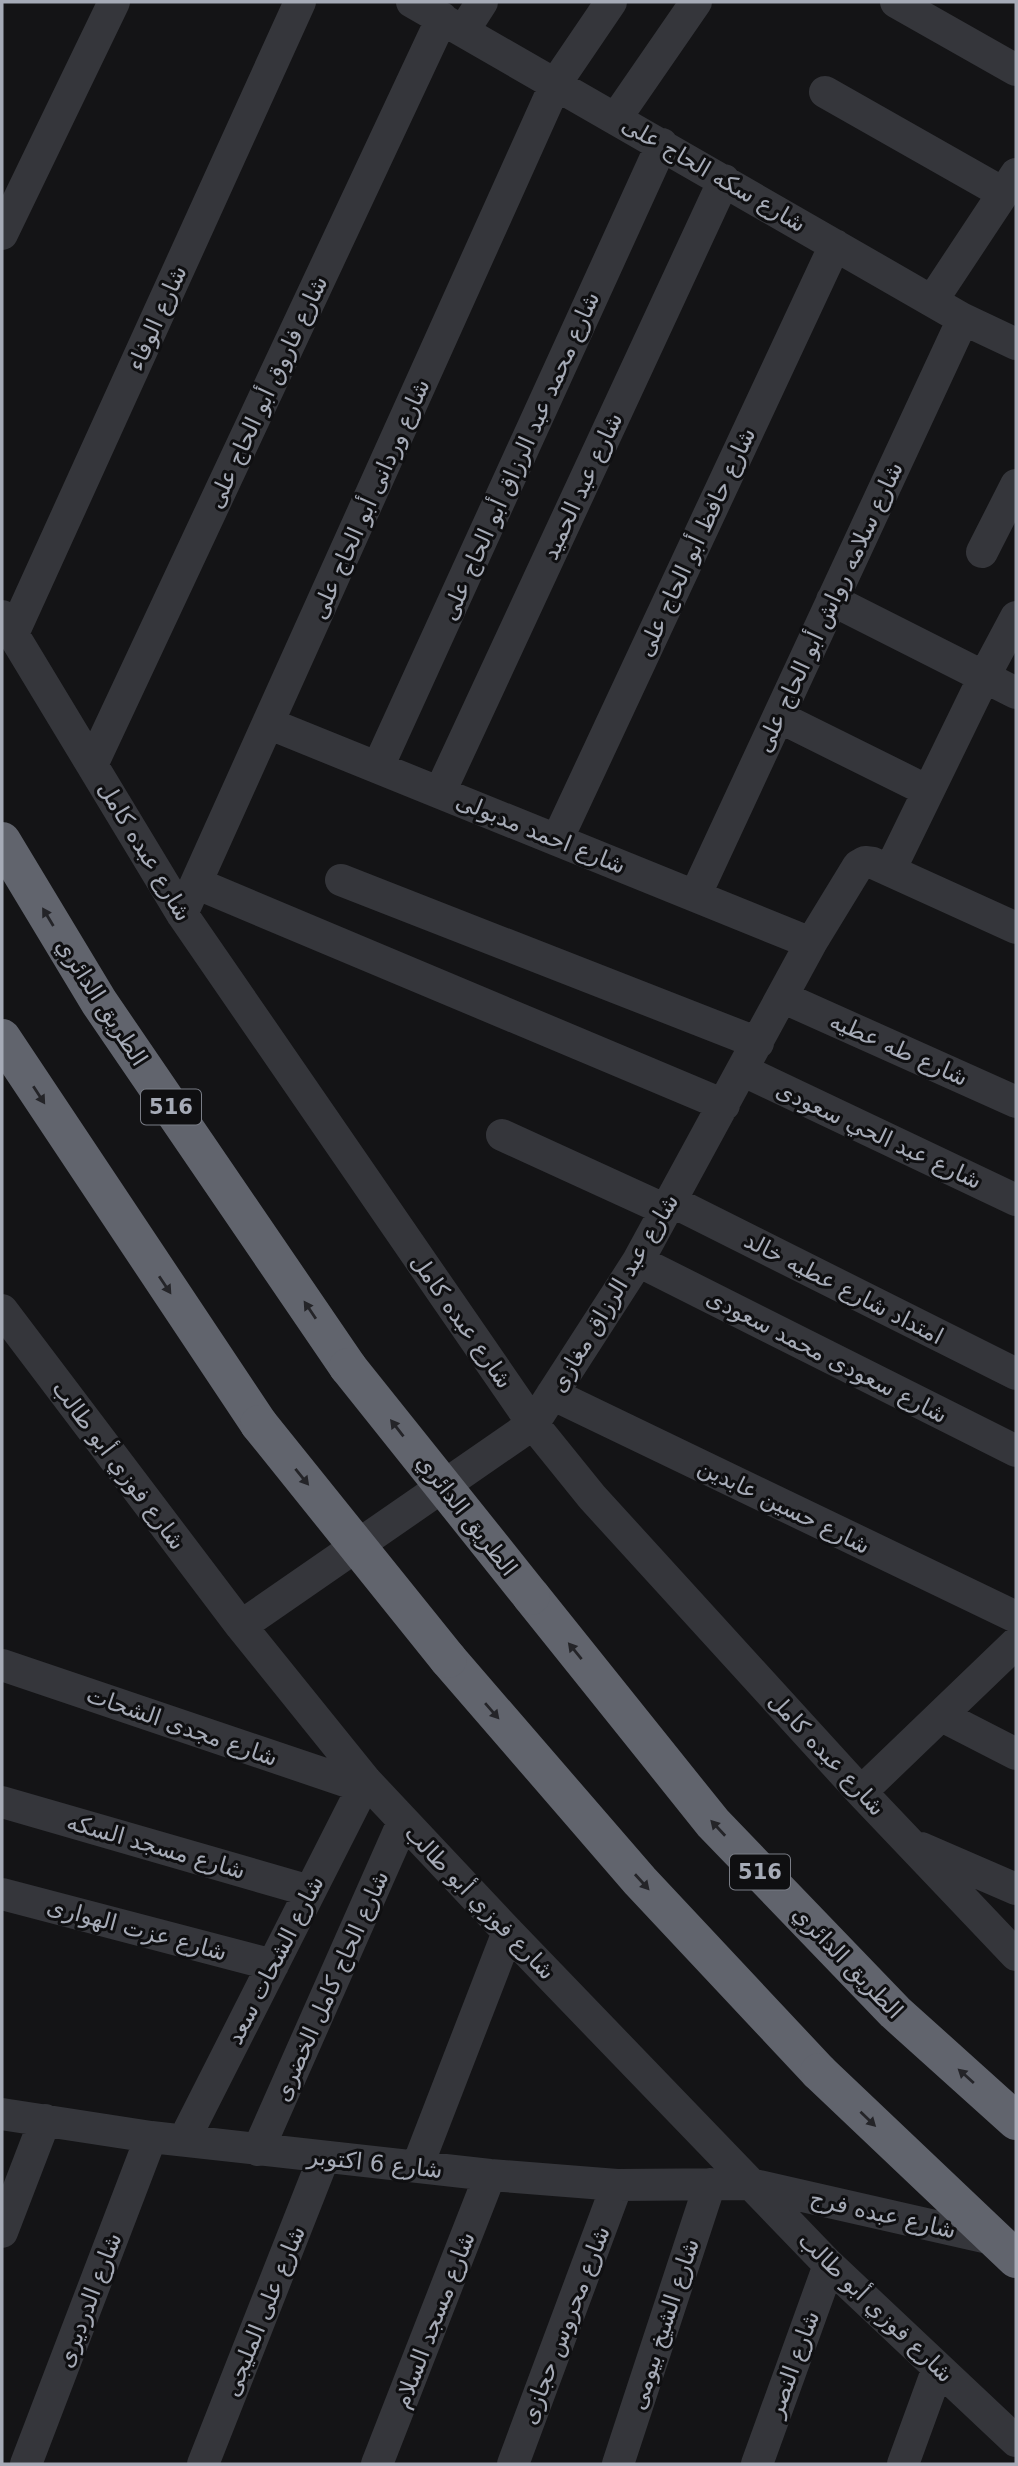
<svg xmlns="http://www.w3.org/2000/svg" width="1018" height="2466" font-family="'DejaVu Sans','Noto Naskh Arabic',sans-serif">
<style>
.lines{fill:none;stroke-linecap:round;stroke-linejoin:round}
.street{stroke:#35363b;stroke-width:32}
.highway{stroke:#61646d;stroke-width:38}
.highway-bridge{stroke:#61646d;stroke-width:38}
.oneway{fill:#242428}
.labels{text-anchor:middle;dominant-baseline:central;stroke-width:6;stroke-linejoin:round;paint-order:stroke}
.shield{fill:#0f0f11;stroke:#797c85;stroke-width:2}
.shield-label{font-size:21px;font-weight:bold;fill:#a6abb7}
.street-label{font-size:23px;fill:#a6abb7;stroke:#0f0f11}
</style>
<rect width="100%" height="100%" fill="#141416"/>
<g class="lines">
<!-- street -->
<path class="street" d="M 412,2 L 963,319 L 1016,344
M 896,2 L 1016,70
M 464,30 L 482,2
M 825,92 L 1003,193
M 616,118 L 696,2
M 2,234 L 114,2
M 932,301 L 1016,174
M 982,552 L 1016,485
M 832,600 L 1016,693
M 2,616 L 182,914 L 533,1424 L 592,1497 L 861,1792 L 1016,1955
M 13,634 L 300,2
M 779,717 L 928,791
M 270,724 L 811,943
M 92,765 L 442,18
M 378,767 L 662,144
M 440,792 L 724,180
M 557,840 L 835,245
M 890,870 L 984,677 L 1016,617
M 341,880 L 758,1043
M 198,884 L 724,1105
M 695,896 L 963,319
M 182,914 L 556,83 L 611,2
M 782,997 L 1016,1102
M 742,1070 L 1016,1200
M 502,1135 L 666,1210
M 671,1201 L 1016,1374
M 638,1261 L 1016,1451
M 2,1310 L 241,1626 L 366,1781 L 508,1932 L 829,2265 L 1016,2441
M 552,1394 L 1016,1617
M 241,1626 L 533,1424 L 638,1261 L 811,943 L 858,866 L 865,862 L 873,863 L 1016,928
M 2,1665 L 363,1787
M 942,1716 L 1016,1754
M 861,1792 L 1016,1643
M 2,1802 L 310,1891
M 921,1848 L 1016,1889
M 2,1894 L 273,1965
M 2,2114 L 151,2137 L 490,2175 L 617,2185 L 750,2184 L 1001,2241
M 184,2140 L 366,1781
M 258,2150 L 403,1822
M 417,2167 L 508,1932
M 2,2232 L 45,2120
M 26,2464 L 151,2137
M 203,2464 L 324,2157
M 377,2464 L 490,2175
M 513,2464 L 617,2185
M 618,2464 L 710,2184
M 757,2464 L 829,2265
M 903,2464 L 938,2368"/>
<!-- highway -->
<path class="highway" d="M 2,841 L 99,1002 L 348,1367
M 2,1038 L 259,1424
M 531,1596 L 713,1823 L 895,2012 L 1016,2121
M 448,1659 L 640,1881 L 819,2072"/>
<!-- highway-bridge -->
<path class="highway-bridge" d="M 348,1367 L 531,1596
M 259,1424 L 448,1659
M 819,2072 L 1016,2259"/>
</g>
<!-- one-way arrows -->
<defs><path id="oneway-solid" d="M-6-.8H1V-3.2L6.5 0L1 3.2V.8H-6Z" transform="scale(1.75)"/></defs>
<g class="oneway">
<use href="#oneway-solid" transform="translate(48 917) rotate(-121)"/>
<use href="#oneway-solid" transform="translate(39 1095) rotate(57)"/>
<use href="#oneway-solid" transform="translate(165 1285) rotate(56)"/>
<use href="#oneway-solid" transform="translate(310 1310) rotate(-124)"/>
<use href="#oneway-solid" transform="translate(397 1428) rotate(-128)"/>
<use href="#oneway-solid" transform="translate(302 1477) rotate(51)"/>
<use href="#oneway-solid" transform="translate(575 1651) rotate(-129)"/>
<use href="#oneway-solid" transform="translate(492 1711) rotate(49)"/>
<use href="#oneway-solid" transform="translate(718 1828) rotate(-133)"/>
<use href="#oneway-solid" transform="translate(642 1882) rotate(48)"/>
<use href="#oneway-solid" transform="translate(966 2076) rotate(-138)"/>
<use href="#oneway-solid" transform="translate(868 2119) rotate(44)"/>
</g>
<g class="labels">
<!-- shield labels -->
<g class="shield">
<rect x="141" y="1089.5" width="60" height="35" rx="5"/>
<rect x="730" y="1854.5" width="60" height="35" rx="5"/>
</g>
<g class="shield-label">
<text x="171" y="1107">516</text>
<text x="760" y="1872">516</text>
</g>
<!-- street labels -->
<g class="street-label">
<text transform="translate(714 174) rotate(30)">شارع سكه الحاج على</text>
<text transform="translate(157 318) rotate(-66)">شارع الوفاء</text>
<text transform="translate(267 392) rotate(-65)">شارع فاروق أبو الحاج على</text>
<text transform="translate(520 456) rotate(-66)">شارع محمد عبد الرزاق أبو الحاج على</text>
<text transform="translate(582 486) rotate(-65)">شارع عبد الحميد</text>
<text transform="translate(370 499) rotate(-66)">شارع وردانى أبو الحاج على</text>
<text transform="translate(696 542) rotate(-65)">شارع حافظ أبو الحاج على</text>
<text transform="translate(829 607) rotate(-65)">شارع سلامه رواش أبو الحاج على</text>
<text transform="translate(541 833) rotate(22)">شارع احمد مدبولى</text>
<text transform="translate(145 851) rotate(59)">شارع عبده كامل</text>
<text transform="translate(102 1002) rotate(57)">الطريق الدائري</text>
<text transform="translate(899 1049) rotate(24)">شارع طه عطيه</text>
<text transform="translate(879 1135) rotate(25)">شارع عبد الحي سعودى</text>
<text transform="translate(844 1288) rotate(27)">امتداد شارع عطيه خالد</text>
<text transform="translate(614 1293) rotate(-59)">شارع عبد الرزاق مغازى</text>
<text transform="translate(462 1321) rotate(55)">شارع عبده كامل</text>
<text transform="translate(827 1356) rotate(27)">شارع سعودى محمد سعودى</text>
<text transform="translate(119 1465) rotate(53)">شارع فوزي أبو طالب</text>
<text transform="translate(784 1506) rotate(26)">شارع حسين عابدين</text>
<text transform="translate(467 1515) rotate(52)">الطريق الدائري</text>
<text transform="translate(182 1726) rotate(19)">شارع مجدى الشحات</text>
<text transform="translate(827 1754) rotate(47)">شارع عبده كامل</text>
<text transform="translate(156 1846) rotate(16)">شارع مسجد السكه</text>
<text transform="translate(480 1902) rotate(46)">شارع فوزي أبو طالب</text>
<text transform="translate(137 1929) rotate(15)">شارع عزت الهوارى</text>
<text transform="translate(275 1960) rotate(-63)">شارع الشحات سعد</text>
<text transform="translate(848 1962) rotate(46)">الطريق الدائري</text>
<text transform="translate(331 1986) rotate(-66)">شارع الحاج كامل الخضرى</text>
<text transform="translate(375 2163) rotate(6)">شارع 6 اكتوبر</text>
<text transform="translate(883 2214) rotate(13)">شارع عبده فرج</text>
<text transform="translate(89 2300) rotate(-69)">شارع الدرديرى</text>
<text transform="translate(876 2307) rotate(44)">شارع فوزي أبو طالب</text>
<text transform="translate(264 2311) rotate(-68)">شارع على المليجى</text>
<text transform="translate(434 2320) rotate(-69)">شارع مسجد السلام</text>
<text transform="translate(664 2324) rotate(-72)">شارع الشيخ بيومى</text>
<text transform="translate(565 2325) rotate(-69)">شارع محروس حجازى</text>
<text transform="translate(793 2364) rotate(-70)">شارع النصر</text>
</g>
</g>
<!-- border -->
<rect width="1018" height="2466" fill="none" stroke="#a6abb7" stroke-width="7"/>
</svg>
